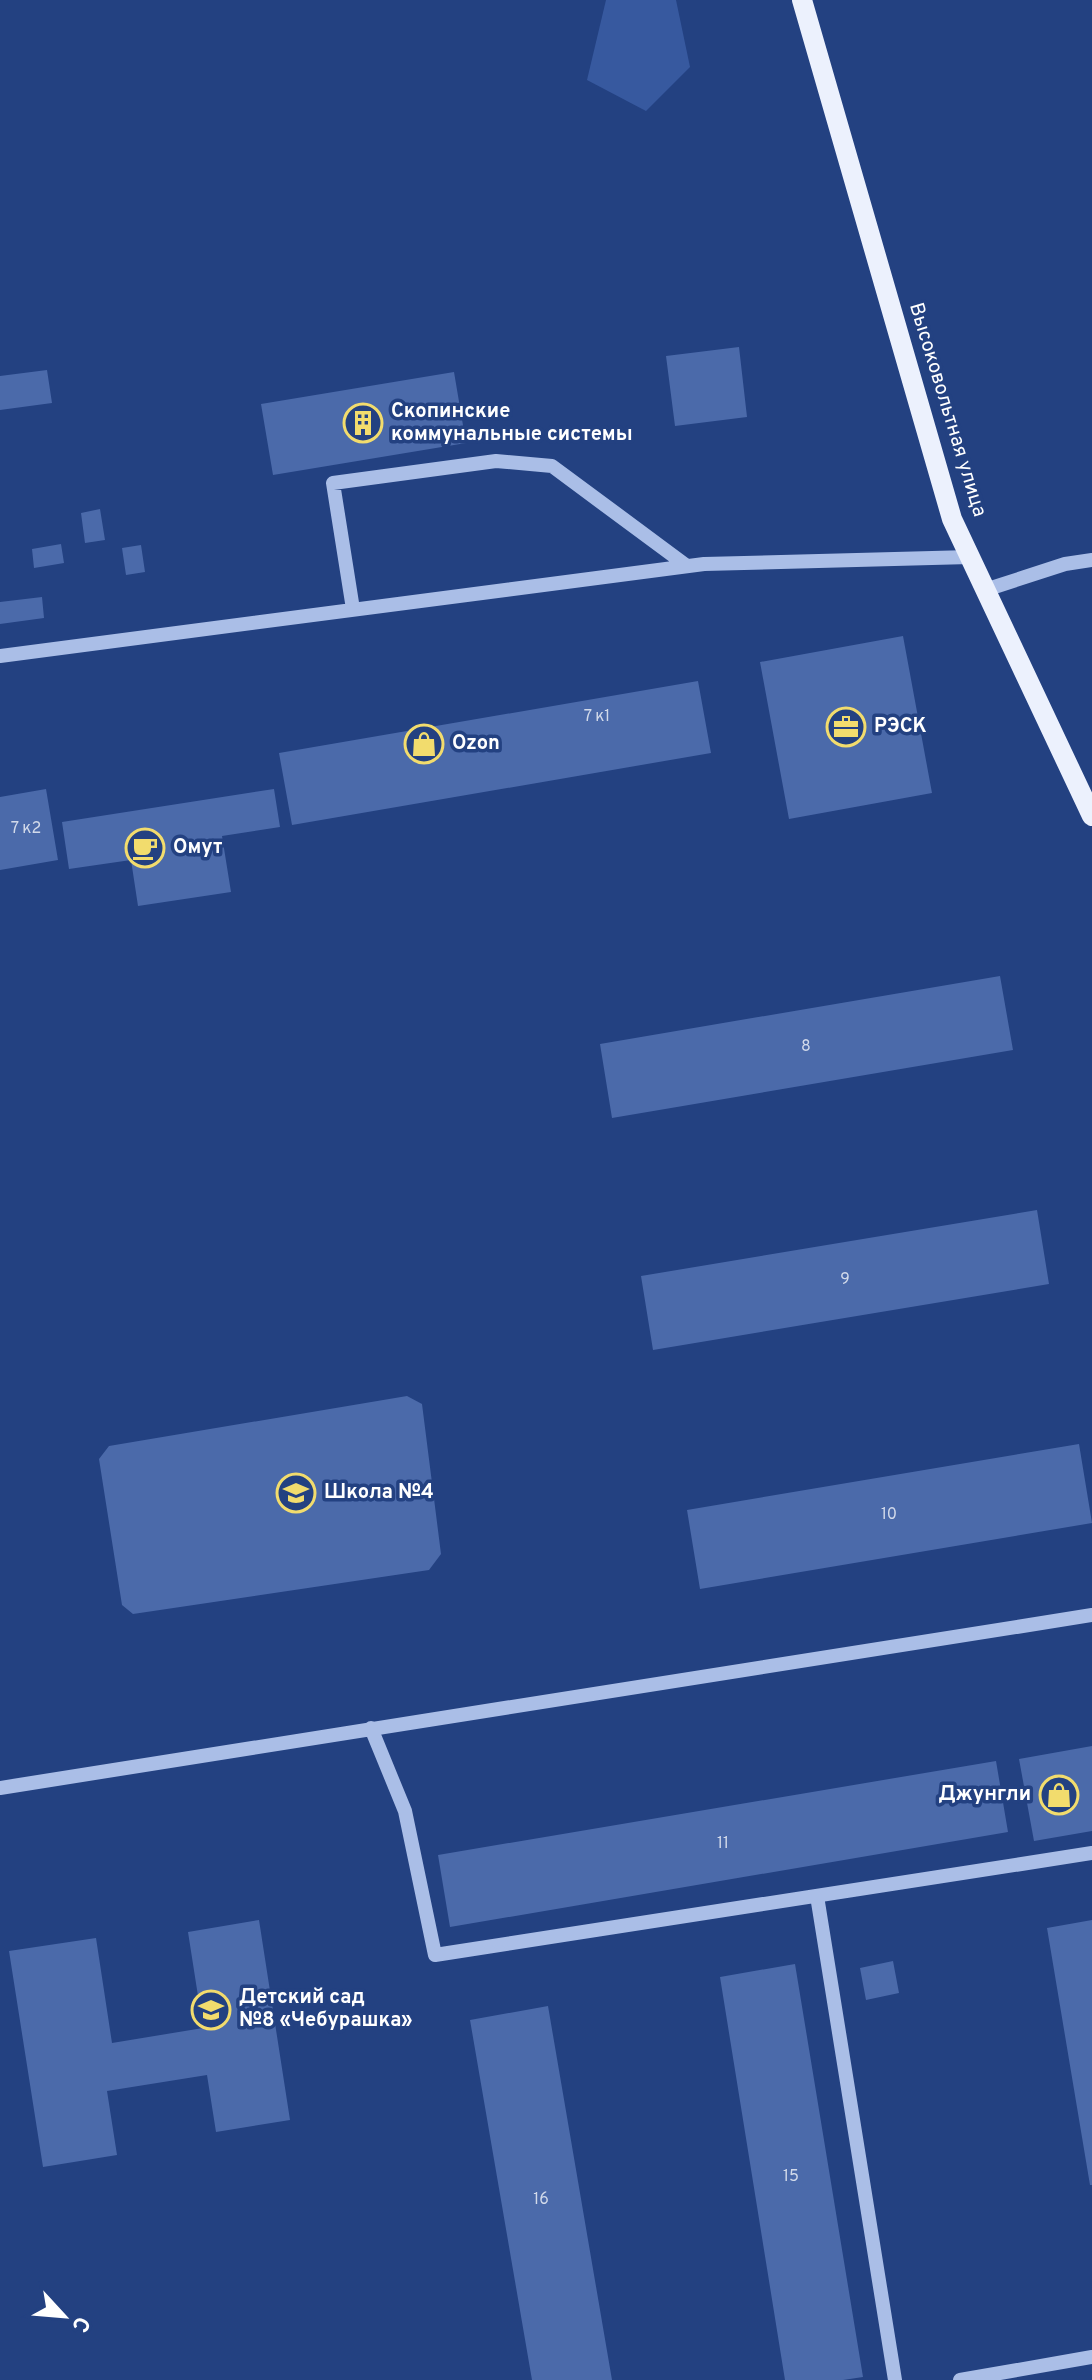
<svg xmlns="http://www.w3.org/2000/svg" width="1092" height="2380" font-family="Overpass,sans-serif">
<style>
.green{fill:#37599f}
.building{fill:#4b6aaa}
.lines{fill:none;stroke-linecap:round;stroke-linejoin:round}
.minor{stroke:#aabee7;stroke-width:14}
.major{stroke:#ecf1fd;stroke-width:20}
.labels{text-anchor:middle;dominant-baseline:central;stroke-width:7;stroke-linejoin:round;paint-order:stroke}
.number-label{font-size:16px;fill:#d2daea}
.street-label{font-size:20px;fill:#fff;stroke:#234181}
.poi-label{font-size:20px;font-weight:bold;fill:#fff;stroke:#234181;text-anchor:start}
</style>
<rect width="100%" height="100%" fill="#234181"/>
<!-- green -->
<path class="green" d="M 606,0 L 676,0 L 690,67 L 646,111 L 587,80 Z"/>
<!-- building -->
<path class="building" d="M 739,347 L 747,417 L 675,426 L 666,356 Z
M 47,370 L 52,403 L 0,410 L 0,376 Z
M 454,372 L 466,443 L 273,475 L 261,404 Z
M 100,509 L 105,540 L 85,543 L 81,513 Z
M 61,544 L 64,563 L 34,568 L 32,549 Z
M 141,545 L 145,572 L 126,575 L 122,548 Z
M 42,597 L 44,618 L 0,624 L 0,602 Z
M 903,636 L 932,793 L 789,819 L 760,662 Z
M 698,681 L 711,753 L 292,825 L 279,753 Z
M 46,789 L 58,860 L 0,870 L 0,797 Z
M 274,789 L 280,827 L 222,836 L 231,892 L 138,906 L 131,860 L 69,869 L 62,822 Z
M 1000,976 L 1013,1050 L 612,1118 L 600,1044 Z
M 1037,1210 L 1049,1284 L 653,1350 L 641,1276 Z
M 407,1396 L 422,1404 L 441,1554 L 429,1570 L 133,1614 L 122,1605 L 99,1459 L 109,1446 Z
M 1079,1444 L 1092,1523 L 700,1589 L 687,1510 Z
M 1092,1746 L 1092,1831 L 1034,1841 L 1019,1759 Z
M 996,1761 L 1008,1832 L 450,1927 L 438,1855 Z
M 259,1920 L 290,2120 L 216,2132 L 207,2075 L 107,2091 L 117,2155 L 43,2167 L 9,1951 L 96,1938 L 112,2043 L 203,2028 L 188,1932 Z
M 1092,1920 L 1092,2185 L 1090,2185 L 1047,1928 Z
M 893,1961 L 899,1993 L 866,2000 L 860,1968 Z
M 795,1964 L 863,2377 L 843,2380 L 785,2380 L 720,1977 Z
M 548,2006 L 612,2380 L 532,2380 L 470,2020 Z"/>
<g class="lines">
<!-- minor -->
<path class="minor" d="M 985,590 L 1065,564 L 1092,560
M 353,609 L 333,483 L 496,461 L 552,466 L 687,566
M 0,656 L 704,564 L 970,557
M 371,1728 L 405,1811 L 435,1955 L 1092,1853
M 0,1788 L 1092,1615
M 817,1896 L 895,2380
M 960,2380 L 1092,2357"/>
<!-- major -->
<path class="major" d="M 802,0 L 952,519 L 1092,816"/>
</g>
<!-- icons -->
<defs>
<g id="building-ring" transform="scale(2)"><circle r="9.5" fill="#234181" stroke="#f2dc6d" stroke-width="1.5"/><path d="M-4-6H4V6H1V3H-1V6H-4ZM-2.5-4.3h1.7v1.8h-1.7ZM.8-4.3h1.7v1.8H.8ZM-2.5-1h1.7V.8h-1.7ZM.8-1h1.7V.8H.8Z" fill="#f2dc6d"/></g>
<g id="office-ring" transform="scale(2)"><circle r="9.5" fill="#234181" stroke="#f2dc6d" stroke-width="1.5"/><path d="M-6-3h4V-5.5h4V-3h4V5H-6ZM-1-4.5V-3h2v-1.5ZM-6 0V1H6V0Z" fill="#f2dc6d"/></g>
<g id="shop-ring" transform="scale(2)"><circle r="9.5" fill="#234181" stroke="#f2dc6d" stroke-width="1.5"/><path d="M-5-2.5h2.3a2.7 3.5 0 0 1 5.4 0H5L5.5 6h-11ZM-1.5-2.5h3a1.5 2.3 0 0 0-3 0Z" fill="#f2dc6d"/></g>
<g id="cafe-ring" transform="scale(2)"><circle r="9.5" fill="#234181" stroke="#f2dc6d" stroke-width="1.5"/><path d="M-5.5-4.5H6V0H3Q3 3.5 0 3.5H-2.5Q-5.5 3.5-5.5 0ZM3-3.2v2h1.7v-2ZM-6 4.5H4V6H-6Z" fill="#f2dc6d"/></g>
<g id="school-ring" transform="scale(2)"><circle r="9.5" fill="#234181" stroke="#f2dc6d" stroke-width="1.5"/><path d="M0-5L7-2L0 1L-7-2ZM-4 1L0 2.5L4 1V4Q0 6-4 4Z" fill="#f2dc6d"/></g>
</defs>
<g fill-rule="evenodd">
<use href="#building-ring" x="363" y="423"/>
<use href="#office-ring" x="846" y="727"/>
<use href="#shop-ring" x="424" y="744"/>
<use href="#cafe-ring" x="145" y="848"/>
<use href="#school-ring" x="296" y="1493"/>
<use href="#shop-ring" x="1059" y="1795"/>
<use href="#school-ring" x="211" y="2010"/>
</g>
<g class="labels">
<!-- number labels -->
<g class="number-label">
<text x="597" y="717">7 к1</text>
<text x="26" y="829">7 к2</text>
<text x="806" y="1047">8</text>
<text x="845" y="1280">9</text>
<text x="889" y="1515">10</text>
<text x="723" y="1844">11</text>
<text x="791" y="2177">15</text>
<text x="541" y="2200">16</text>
</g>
<!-- street labels -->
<g class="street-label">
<text transform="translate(947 410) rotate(73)">Высоковольтная улица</text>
</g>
<!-- poi labels -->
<g class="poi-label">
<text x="391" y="412">Скопинские<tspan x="391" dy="23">коммунальные системы</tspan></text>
<text x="874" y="727">РЭСК</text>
<text x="452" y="744">Ozon</text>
<text x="173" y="848">Омут</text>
<text x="324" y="1493">Школа №4</text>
<text x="1031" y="1795" text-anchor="end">Джунгли</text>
<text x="239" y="1998">Детский сад<tspan x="239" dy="23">№8 «Чебурашка»</tspan></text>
</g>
</g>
<!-- north arrow -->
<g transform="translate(64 2316) rotate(116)" stroke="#234181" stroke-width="6" paint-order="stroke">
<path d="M0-6L14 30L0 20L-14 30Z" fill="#ffffff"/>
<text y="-12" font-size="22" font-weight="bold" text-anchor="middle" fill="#ffffff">С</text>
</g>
</svg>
